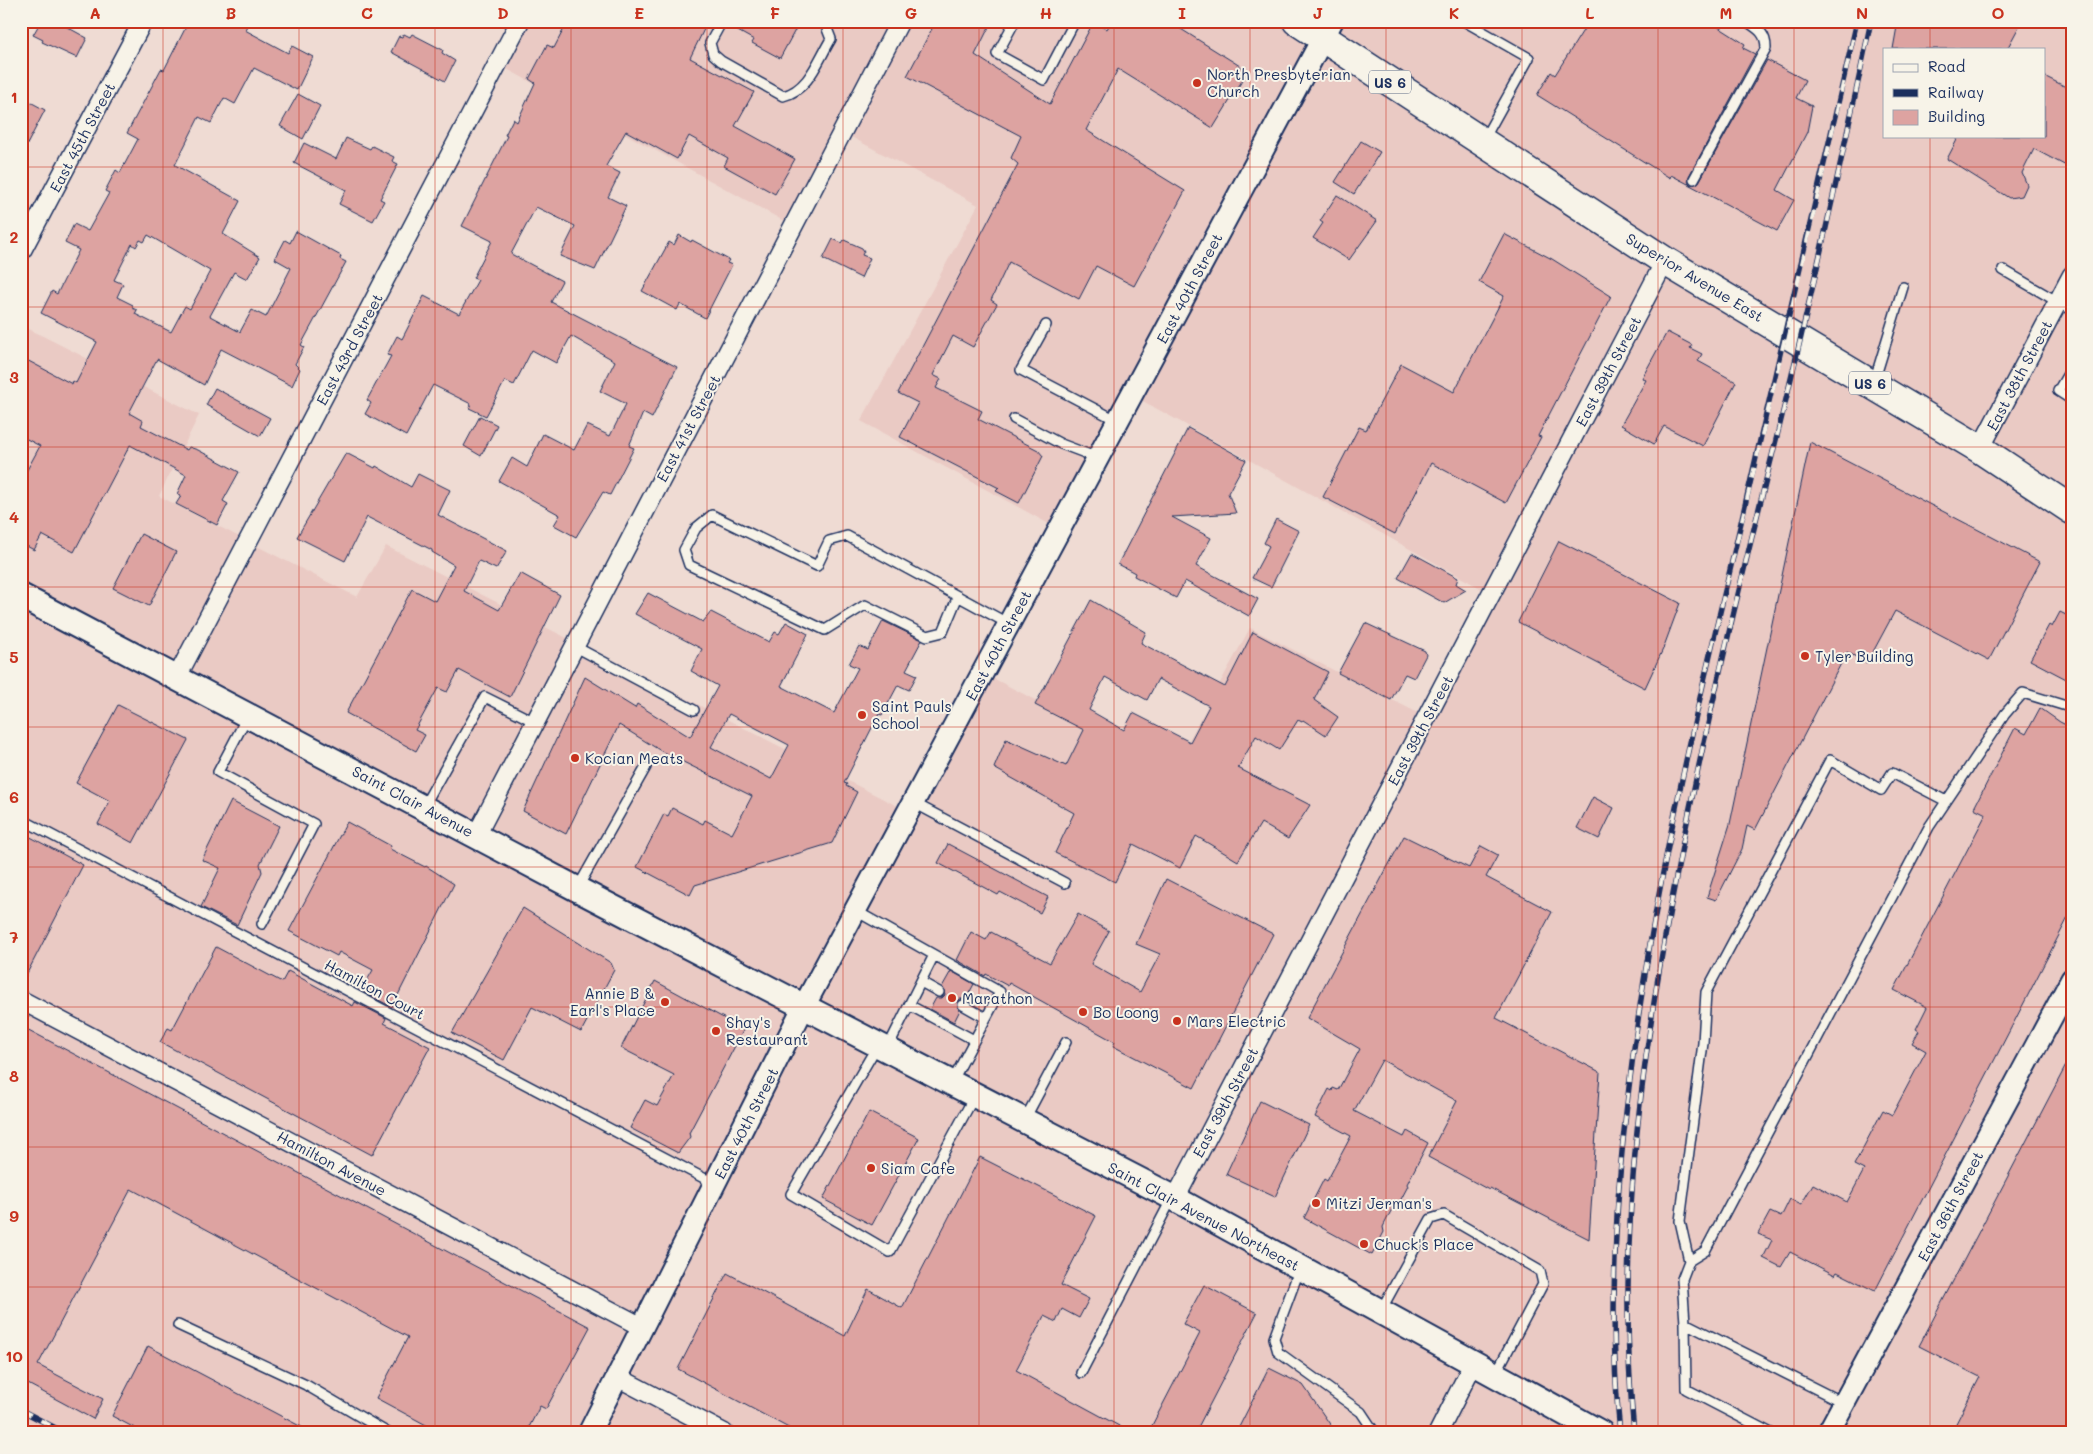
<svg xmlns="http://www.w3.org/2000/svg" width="2093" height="1454" font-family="Mali,sans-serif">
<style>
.built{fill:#eacac4;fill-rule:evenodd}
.building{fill:#dda3a1;stroke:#1b2f5e;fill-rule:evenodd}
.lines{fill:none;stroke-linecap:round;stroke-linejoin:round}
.service-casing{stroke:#1b2f5e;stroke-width:12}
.minor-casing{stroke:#1b2f5e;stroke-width:21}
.tertiary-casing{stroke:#1b2f5e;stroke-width:25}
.secondary-casing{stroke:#1b2f5e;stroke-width:28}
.primary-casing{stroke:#1b2f5e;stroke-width:31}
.service{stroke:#f7f3e8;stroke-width:9}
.minor{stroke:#f7f3e8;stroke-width:18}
.tertiary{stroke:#f7f3e8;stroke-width:21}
.secondary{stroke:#f7f3e8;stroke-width:24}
.primary{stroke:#f7f3e8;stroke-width:28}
.rail-casing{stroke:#1b2f5e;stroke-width:5.5}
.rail{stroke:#f7f3e8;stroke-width:4;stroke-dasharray:11;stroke-linecap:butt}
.grid{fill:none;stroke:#c8321e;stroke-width:1;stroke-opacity:0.55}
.poi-dot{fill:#c8321e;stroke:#f7f3e8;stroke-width:2}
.labels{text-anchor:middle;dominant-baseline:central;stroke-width:4;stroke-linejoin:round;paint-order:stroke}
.shield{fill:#f7f3e8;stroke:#5d6a87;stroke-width:1}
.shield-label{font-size:14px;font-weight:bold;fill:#1b2f5e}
.poi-label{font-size:15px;fill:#1b2f5e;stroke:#f7f3e8;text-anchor:start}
.street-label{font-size:15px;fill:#1b2f5e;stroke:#f7f3e8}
.neatline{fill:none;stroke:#c8321e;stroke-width:2}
.grid-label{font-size:16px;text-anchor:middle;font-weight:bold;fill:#c8321e}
</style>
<rect width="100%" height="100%" fill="#efdbd3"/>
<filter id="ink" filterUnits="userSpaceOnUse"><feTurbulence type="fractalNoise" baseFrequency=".02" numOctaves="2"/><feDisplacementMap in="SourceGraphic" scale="10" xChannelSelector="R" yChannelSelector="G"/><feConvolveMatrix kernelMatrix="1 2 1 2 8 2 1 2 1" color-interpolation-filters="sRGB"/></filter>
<g filter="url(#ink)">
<!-- built -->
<path class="built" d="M 520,21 L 2072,21 L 2072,1433 L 21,1433 L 21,325 L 199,415 L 159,496 L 357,597 L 386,546 L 909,812 L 983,673 L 1172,771 L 1250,628 L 1426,717 L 1491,594 L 1132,395 L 1060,530 L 861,421 L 978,205 L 842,132 L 793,226 L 498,64 ZM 1884,49 L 2044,49 L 2044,136 L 1884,136 Z"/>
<!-- building -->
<path class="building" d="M 41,21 L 56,21 L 87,38 L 77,58 L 42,42 L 43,40 L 33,35 Z
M 189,21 L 249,21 L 245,30 L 288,53 L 292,46 L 313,57 L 297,90 L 254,68 L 235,104 L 224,98 L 211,123 L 199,117 L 175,165 L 240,201 L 223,234 L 260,257 L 247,279 L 234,272 L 210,316 L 240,332 L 252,310 L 266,317 L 291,268 L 275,259 L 285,240 L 290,243 L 296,231 L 341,256 L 340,259 L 346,262 L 301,345 L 304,347 L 295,364 L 300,369 L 292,386 L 221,349 L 204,385 L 157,359 L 129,413 L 143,421 L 141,426 L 187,450 L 189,447 L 198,450 L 239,472 L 223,501 L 228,504 L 217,525 L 176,504 L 181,496 L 177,494 L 186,475 L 130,445 L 74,552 L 42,535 L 34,550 L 21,543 L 21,481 L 40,446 L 21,436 L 21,357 L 72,384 L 73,381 L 76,383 L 97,342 L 41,313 L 52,291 L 57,294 L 79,250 L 65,243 L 74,224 L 88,231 L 109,193 L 105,191 L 116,170 L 120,173 L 138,139 L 127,133 L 161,69 L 164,70 ZM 148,235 L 210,271 L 190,309 L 185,306 L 171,332 L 135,314 L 137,310 L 132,308 L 133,305 L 117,297 L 123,284 L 114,280 L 132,244 L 136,247 L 140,240 L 144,242 Z
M 568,21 L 658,21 L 675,30 L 679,21 L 708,21 L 690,58 L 754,92 L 735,126 L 795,159 L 775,194 L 724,166 L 728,158 L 689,136 L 677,159 L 626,131 L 606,166 L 620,173 L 608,197 L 626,206 L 595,270 L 560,256 L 575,226 L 536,207 L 511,254 L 562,281 L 551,302 L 677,367 L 652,418 L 643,413 L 629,446 L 634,448 L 610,495 L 603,492 L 576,537 L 554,525 L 560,515 L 499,481 L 512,458 L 527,467 L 543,434 L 574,450 L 587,425 L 610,436 L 626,404 L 600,391 L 615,361 L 571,336 L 556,363 L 532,350 L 514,385 L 505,381 L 486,416 L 469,408 L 471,404 L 433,385 L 406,436 L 365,414 L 371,403 L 367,400 L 391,356 L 387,355 L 397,336 L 402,339 L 424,296 L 459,314 L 478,280 L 473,278 L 492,241 L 462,226 L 507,136 L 505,135 L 513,119 L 517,122 L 535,83 L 529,79 L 547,45 L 554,48 Z
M 728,21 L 800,21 L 780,58 L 752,43 L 754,40 L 727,25 Z
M 936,21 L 992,21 L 975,55 L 1050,104 L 1094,21 L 1107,29 L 1112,21 L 1168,21 L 1248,71 L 1213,128 L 1118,69 L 1086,130 L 1185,191 L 1134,286 L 1096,266 L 1079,299 L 1009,262 L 991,300 L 997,304 L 973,347 L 953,336 L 933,375 L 941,379 L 936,388 L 982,411 L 978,419 L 1038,450 L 1043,456 L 1019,503 L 996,491 L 999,488 L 900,437 L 918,403 L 898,393 L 1018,164 L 1011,158 L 1021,136 L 907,76 Z
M 1589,21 L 1709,21 L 1745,44 L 1743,48 L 1755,54 L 1689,176 L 1688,182 L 1691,185 L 1699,182 L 1767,60 L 1805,80 L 1796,98 L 1812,106 L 1807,132 L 1777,190 L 1794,200 L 1777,231 L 1671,175 L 1670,178 L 1537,95 L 1551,72 L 1555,75 Z
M 1898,21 L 2022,21 L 2007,49 L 1893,49 Z
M 404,34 L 410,37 L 412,34 L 443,50 L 442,53 L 455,61 L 445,81 L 391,52 L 399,36 L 402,37 Z
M 2044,76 L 2072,90 L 2072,169 L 2034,149 L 2022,173 L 2027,185 L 2022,196 L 2009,198 L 1947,159 L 1959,136 L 2044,136 Z
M 298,94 L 320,106 L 303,139 L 280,126 Z
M 21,97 L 45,110 L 21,156 Z
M 346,138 L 370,149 L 372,146 L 394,157 L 392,161 L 398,164 L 380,199 L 384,201 L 373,221 L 339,204 L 346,190 L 294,163 L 304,143 L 336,159 Z
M 1361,141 L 1380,152 L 1354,194 L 1335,182 Z
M 1337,195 L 1377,221 L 1349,260 L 1313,238 L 1323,223 L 1320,221 Z
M 1504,234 L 1552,259 L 1611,296 L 1538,436 L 1541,437 L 1506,503 L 1431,463 L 1395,534 L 1323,497 L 1359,427 L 1366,430 L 1401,364 L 1454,392 L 1504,296 L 1479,282 Z
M 679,235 L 691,242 L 692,240 L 729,260 L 727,263 L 732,265 L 705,318 L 680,304 L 677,310 L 642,291 L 669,242 L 674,245 Z
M 833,239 L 842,243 L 844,240 L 862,248 L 864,251 L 862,255 L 870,258 L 861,278 L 823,259 Z
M 1667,332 L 1692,345 L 1690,348 L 1702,354 L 1698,361 L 1736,382 L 1703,446 L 1664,426 L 1654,444 L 1621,425 L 1646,380 L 1642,378 Z
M 215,388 L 270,418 L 260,436 L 206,405 Z
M 480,416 L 497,425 L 481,456 L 464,446 Z
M 1188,428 L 1246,460 L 1228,493 L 1236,513 L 1172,517 L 1211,538 L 1196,566 L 1258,599 L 1249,616 L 1185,581 L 1176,598 L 1134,576 L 1135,573 L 1118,564 Z
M 1810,442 L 2040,562 L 1989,660 L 1895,611 L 1867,663 L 1847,652 L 1755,830 L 1747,826 L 1742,849 L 1716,900 L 1707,897 L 1730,824 Z
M 346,453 L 375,468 L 376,466 L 411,487 L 418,474 L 450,490 L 438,515 L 507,551 L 496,569 L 479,561 L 464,591 L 499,610 L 520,573 L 560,595 L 510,697 L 459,670 L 447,692 L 438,688 L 415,730 L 425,735 L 416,751 L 346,713 L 412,589 L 435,601 L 454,565 L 432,552 L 432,550 L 367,517 L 345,561 L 297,537 Z
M 1276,519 L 1299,531 L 1271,587 L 1252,578 L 1269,546 L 1264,543 Z
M 141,534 L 176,552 L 149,606 L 113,588 Z
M 1559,541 L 1680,603 L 1663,649 L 1645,688 L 1518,622 Z
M 1412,553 L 1458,578 L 1456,584 L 1466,590 L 1444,603 L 1398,578 Z
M 648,593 L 703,622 L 711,612 L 769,642 L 775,632 L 779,634 L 786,622 L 808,634 L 781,686 L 834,713 L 858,668 L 849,664 L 859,646 L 868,650 L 883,621 L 922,640 L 906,670 L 917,675 L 909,690 L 898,685 L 882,715 L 879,714 L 844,783 L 847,784 L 846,786 L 857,792 L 832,843 L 695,885 L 690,895 L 637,867 L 664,814 L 668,816 L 672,808 L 703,824 L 705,820 L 732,834 L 752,796 L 661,751 L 619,725 L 566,834 L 523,811 L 585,677 L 635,708 L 637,704 L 690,737 L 718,686 L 691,671 L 702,649 L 635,614 ZM 729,714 L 789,745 L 771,779 L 711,747 Z
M 1091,600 L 1146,632 L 1141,643 L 1225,687 L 1253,632 L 1328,672 L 1314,700 L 1338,717 L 1326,735 L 1303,720 L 1302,722 L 1298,720 L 1279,750 L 1256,736 L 1238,768 L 1310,805 L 1288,839 L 1261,823 L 1238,861 L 1196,836 L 1180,868 L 1133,844 L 1115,882 L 1055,853 L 1074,813 L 994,768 L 1006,739 L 1066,766 L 1084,730 L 1035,705 ZM 1105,677 L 1147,700 L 1158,679 L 1209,706 L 1190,742 L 1133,713 L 1124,730 L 1089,710 Z
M 2060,612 L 2072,618 L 2072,682 L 2030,660 L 2049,625 L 2052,627 Z
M 1365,623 L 1425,651 L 1426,655 L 1414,678 L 1405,674 L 1391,700 L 1338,673 Z
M 118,705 L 188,740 L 133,843 L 98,824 L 110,801 L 76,783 Z
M 2040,708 L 2060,722 L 2072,728 L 2072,910 L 1875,1291 L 1837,1272 L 1835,1275 L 1790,1252 L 1781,1267 L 1763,1258 L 1772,1240 L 1758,1234 L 1770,1212 L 1781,1217 L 1790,1199 L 1801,1205 L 1813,1184 L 1847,1202 L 1864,1170 L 1854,1165 L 1883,1110 L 1892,1115 L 1926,1051 L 1912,1043 L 1919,1031 L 1916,1029 L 1927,1007 L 1894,990 L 1986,814 L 1974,808 L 2015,728 L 2026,734 Z
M 1593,797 L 1614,808 L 1599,839 L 1577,828 Z
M 231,801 L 279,826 L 260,864 L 262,872 L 237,925 L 201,907 L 220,868 L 202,860 Z
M 347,822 L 391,846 L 390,849 L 425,867 L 426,866 L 454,884 L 392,1007 L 361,991 L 373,970 L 339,952 L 337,956 L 289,931 Z
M 21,832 L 83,865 L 21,985 Z
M 1404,836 L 1469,868 L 1481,846 L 1498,855 L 1486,877 L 1552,912 L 1496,1018 L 1600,1072 L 1589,1239 L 1490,1188 L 1489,1190 L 1428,1157 L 1457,1101 L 1382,1060 L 1354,1111 L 1404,1137 L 1407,1131 L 1428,1143 L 1407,1184 L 1408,1186 L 1399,1203 L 1394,1205 L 1383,1227 L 1384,1232 L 1372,1255 L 1304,1218 L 1324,1179 L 1327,1181 L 1351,1136 L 1315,1117 L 1329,1089 L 1332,1091 L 1333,1088 L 1338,1090 L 1360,1049 L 1307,1018 Z
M 948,844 L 1048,897 L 1040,913 L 1000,892 L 998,895 L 938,863 Z
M 1166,879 L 1273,934 L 1194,1088 L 1113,1046 L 1115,1042 L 1009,983 L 1008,986 L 986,974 L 985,976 L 957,960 L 971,932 L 986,940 L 991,932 L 1050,963 L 1078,914 L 1109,931 L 1091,964 L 1140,992 L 1160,954 L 1136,944 Z
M 523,908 L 611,963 L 614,970 L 581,1032 L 532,1007 L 504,1060 L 452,1033 Z
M 216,947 L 282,982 L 288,971 L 353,1006 L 355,1002 L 386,1018 L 384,1023 L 430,1047 L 372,1155 L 160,1042 L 168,1028 L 172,1030 Z
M 951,971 L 974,984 L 966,999 L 960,999 L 957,1002 L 960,1010 L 954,1022 L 930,1009 L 936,998 L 942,998 L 945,995 L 942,987 Z
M 655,981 L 744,1029 L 689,1133 L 690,1137 L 678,1153 L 630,1128 L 645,1100 L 657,1106 L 674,1075 L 621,1048 Z
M 21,1026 L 590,1327 L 546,1409 L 540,1406 L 526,1433 L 441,1433 L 376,1398 L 408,1337 L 131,1189 L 38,1365 L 103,1399 L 93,1419 L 28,1384 L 21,1397 Z
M 2072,1054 L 2072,1433 L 1951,1433 L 1980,1377 L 1919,1346 Z
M 1260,1101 L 1309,1125 L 1275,1197 L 1226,1174 Z
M 869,1112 L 919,1138 L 872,1225 L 823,1199 Z
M 980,1157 L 1096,1216 L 1061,1285 L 1089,1299 L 1079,1318 L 1062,1309 L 1056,1322 L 1044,1316 L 1016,1370 L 1132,1433 L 798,1433 L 678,1369 L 727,1273 L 845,1336 L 868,1289 L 902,1308 Z
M 1204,1285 L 1257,1313 L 1195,1433 L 1148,1433 L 1200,1333 L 1183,1324 Z
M 148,1346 L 313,1433 L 144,1433 L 112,1416 Z
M 1269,1368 L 1303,1385 L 1336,1433 L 1236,1433 Z"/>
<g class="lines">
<!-- service casing -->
<g class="service-casing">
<path id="service" d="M 722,21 L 710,43 L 713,54 L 721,61 L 783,96 C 809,90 818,60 831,39 L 824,21
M 1015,21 L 997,54 L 1044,80 L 1075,21
M 1464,21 L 1529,58 L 1484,139
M 1694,179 L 1766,48 C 1766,33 1758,29 1746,21
M 2003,270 L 2072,310
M 1046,325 L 1021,370 L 1118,421
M 2072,367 L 2058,391 L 2072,400
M 1874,382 L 1903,287
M 1014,419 L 1061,444 L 1098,458
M 958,596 L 943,632 L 927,636 L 865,605 L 825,630 L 689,565 L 684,550 L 696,528 L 712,515 L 817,566 L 829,541 L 847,536 L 1009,624
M 574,646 L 694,710
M 247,717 L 218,772 L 314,824 L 262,924
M 914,803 L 1065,883
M 424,806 L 485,697 L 535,722
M 21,819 L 715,1184
M 577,889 L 646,767
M 856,911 L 1000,992 L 952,1082
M 921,982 L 939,992
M 909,1005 L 974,1040
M 963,1005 L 986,1018
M 877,1046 L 791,1194 L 890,1252 L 975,1095
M 887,1049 L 934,955
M 1025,1119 L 1066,1042
M 1689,1261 L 1680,1221 L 1703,1043 L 1706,992 L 1830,760 L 1881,790 L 1892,773 L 1946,801
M 1300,1268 L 1274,1338 L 1278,1352 L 1361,1412 L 1375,1433
M 1380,1312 L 1431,1219 L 1444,1215 L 1540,1271 L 1543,1284 L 1496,1373
M 1685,1323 L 1686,1389 L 1771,1433
M 178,1325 L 306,1385 L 388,1433
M 1081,1373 L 1172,1198
M 1844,1403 L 1685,1323 L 1682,1279 L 1689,1261 L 1705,1251 L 1929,827 L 2005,714 L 2023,693 L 2066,706"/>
</g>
<!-- minor casing -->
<g class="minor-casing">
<path id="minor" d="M 21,252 L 143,21
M 1980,449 L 2072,275
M 177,677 L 520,21
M 477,834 L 900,21
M 21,1000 L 642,1327
M 1175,1199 L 1665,261
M 619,1378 L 724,1433
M 1438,1433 L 1473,1364"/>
</g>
<!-- tertiary casing -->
<g class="tertiary-casing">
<path id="tertiary" d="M 589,1433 L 804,1006 L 1332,21
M 1828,1433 L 2072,979"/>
</g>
<!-- secondary casing -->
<g class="secondary-casing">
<path id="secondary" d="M 21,596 L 577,889 L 1172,1197 L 1601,1433"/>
</g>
<!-- primary casing -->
<g class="primary-casing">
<path id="primary" d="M 1297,21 L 1665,261 L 1980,449 L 2072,510"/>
</g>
<!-- service -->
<use href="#service" class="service"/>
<!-- minor -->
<use href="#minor" class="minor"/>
<!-- tertiary -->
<use href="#tertiary" class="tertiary"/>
<!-- secondary -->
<use href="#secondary" class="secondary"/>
<!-- primary -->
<use href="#primary" class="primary"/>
<!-- rail casing -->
<g class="rail-casing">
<path id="rail" d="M 21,1410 L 65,1433
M 1620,1433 C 1608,1318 1615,1201 1629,1087 C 1650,912 1689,741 1730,570 C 1774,387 1816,204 1857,21
M 1634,1433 C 1615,1237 1643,1043 1681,852 C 1708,715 1741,579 1775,444 C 1810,304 1841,163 1871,21"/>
</g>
<!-- rail -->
<use href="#rail" class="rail"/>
</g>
</g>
<!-- grid -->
<path class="grid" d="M 163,21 L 163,1433M 299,21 L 299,1433M 435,21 L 435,1433M 571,21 L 571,1433M 707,21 L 707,1433M 843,21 L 843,1433M 979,21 L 979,1433M 1114,21 L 1114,1433M 1250,21 L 1250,1433M 1386,21 L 1386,1433M 1522,21 L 1522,1433M 1658,21 L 1658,1433M 1794,21 L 1794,1433M 1930,21 L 1930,49M 1930,136 L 1930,1433M 21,167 L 2072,167M 21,307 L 2072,307M 21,447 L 2072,447M 21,587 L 2072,587M 21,727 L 2072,727M 21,867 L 2072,867M 21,1007 L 2072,1007M 21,1147 L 2072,1147M 21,1287 L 2072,1287"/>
<!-- markers -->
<g class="poi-dot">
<circle cx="1197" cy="83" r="5"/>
<circle cx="1805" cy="656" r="5"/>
<circle cx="862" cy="715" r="5"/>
<circle cx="575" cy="758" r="5"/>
<circle cx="952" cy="998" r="5"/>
<circle cx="665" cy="1002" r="5"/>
<circle cx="1083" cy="1012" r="5"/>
<circle cx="1177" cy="1021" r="5"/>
<circle cx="716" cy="1031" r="5"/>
<circle cx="871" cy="1168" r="5"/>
<circle cx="1316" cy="1203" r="5"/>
<circle cx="1364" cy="1244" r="5"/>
</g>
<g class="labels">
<!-- shield labels -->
<g class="shield">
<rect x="1369" y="70.5" width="42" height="23" rx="4"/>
<rect x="1849" y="371.5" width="42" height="23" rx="4"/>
</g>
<g class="shield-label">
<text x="1390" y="82">US 6</text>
<text x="1870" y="383">US 6</text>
</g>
<!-- poi labels -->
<g class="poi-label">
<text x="1207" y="74">North Presbyterian<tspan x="1207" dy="17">Church</tspan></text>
<text x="1815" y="656">Tyler Building</text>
<text x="872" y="706">Saint Pauls<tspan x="872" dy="17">School</tspan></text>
<text x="585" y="758">Kocian Meats</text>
<text x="655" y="993" text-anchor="end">Annie B &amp;<tspan x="655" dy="17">Earl's Place</tspan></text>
<text x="962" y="998">Marathon</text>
<text x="1093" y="1012">Bo Loong</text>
<text x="1187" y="1021">Mars Electric</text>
<text x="726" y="1022">Shay's<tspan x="726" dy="17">Restaurant</tspan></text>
<text x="881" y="1168">Siam Cafe</text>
<text x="1326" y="1203">Mitzi Jerman's</text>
<text x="1374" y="1244">Chuck's Place</text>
</g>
<!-- street labels -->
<g class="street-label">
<text transform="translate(82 137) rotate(-62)">East 45th Street</text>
<text transform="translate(1695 277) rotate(31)">Superior Avenue East</text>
<text transform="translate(1189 288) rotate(-62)">East 40th Street</text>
<text transform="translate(349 349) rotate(-62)">East 43rd Street</text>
<text transform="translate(1608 371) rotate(-62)">East 39th Street</text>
<text transform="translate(2019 375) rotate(-62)">East 38th Street</text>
<text transform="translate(688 428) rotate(-62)">East 41st Street</text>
<text transform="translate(998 645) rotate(-62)">East 40th Street</text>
<text transform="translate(1420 730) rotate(-62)">East 39th Street</text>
<text transform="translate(413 801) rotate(28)">Saint Clair Avenue</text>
<text transform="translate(375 989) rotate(28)">Hamilton Court</text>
<text transform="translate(1225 1102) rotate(-62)">East 39th Street</text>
<text transform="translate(746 1123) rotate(-63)">East 40th Street</text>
<text transform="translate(332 1163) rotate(28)">Hamilton Avenue</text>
<text transform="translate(1950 1206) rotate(-62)">East 36th Street</text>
<text transform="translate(1204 1216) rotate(28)">Saint Clair Avenue Northeast</text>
</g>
</g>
<!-- margin -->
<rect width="2093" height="1454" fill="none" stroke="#f7f3e8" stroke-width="55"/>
<!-- legend -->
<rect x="1883" y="48" width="162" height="90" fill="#f7f3e8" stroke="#9fa5b1"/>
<rect x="1893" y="64" width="25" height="8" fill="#f7f3e8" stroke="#9fa5b1"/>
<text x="1928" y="72" font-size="15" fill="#1b2f5e">Road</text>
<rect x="1893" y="89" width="25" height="8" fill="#1b2f5e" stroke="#9fa5b1"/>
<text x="1928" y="98" font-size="15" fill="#1b2f5e">Railway</text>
<rect x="1893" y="110" width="25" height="15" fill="#dda3a1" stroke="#9fa5b1"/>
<text x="1928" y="122" font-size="15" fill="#1b2f5e">Building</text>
<rect x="28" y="28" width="2038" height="1398" class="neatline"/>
<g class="grid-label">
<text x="95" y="19">A</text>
<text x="231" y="19">B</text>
<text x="367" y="19">C</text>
<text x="503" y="19">D</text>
<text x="639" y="19">E</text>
<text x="775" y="19">F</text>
<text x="911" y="19">G</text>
<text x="1046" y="19">H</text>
<text x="1182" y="19">I</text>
<text x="1318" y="19">J</text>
<text x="1454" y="19">K</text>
<text x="1590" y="19">L</text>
<text x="1726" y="19">M</text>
<text x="1862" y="19">N</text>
<text x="1998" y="19">O</text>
<text x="14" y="103">1</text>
<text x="14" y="243">2</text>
<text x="14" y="383">3</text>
<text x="14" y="523">4</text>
<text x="14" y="663">5</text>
<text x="14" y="803">6</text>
<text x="14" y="943">7</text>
<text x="14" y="1082">8</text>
<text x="14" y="1222">9</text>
<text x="14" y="1362">10</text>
</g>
</svg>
